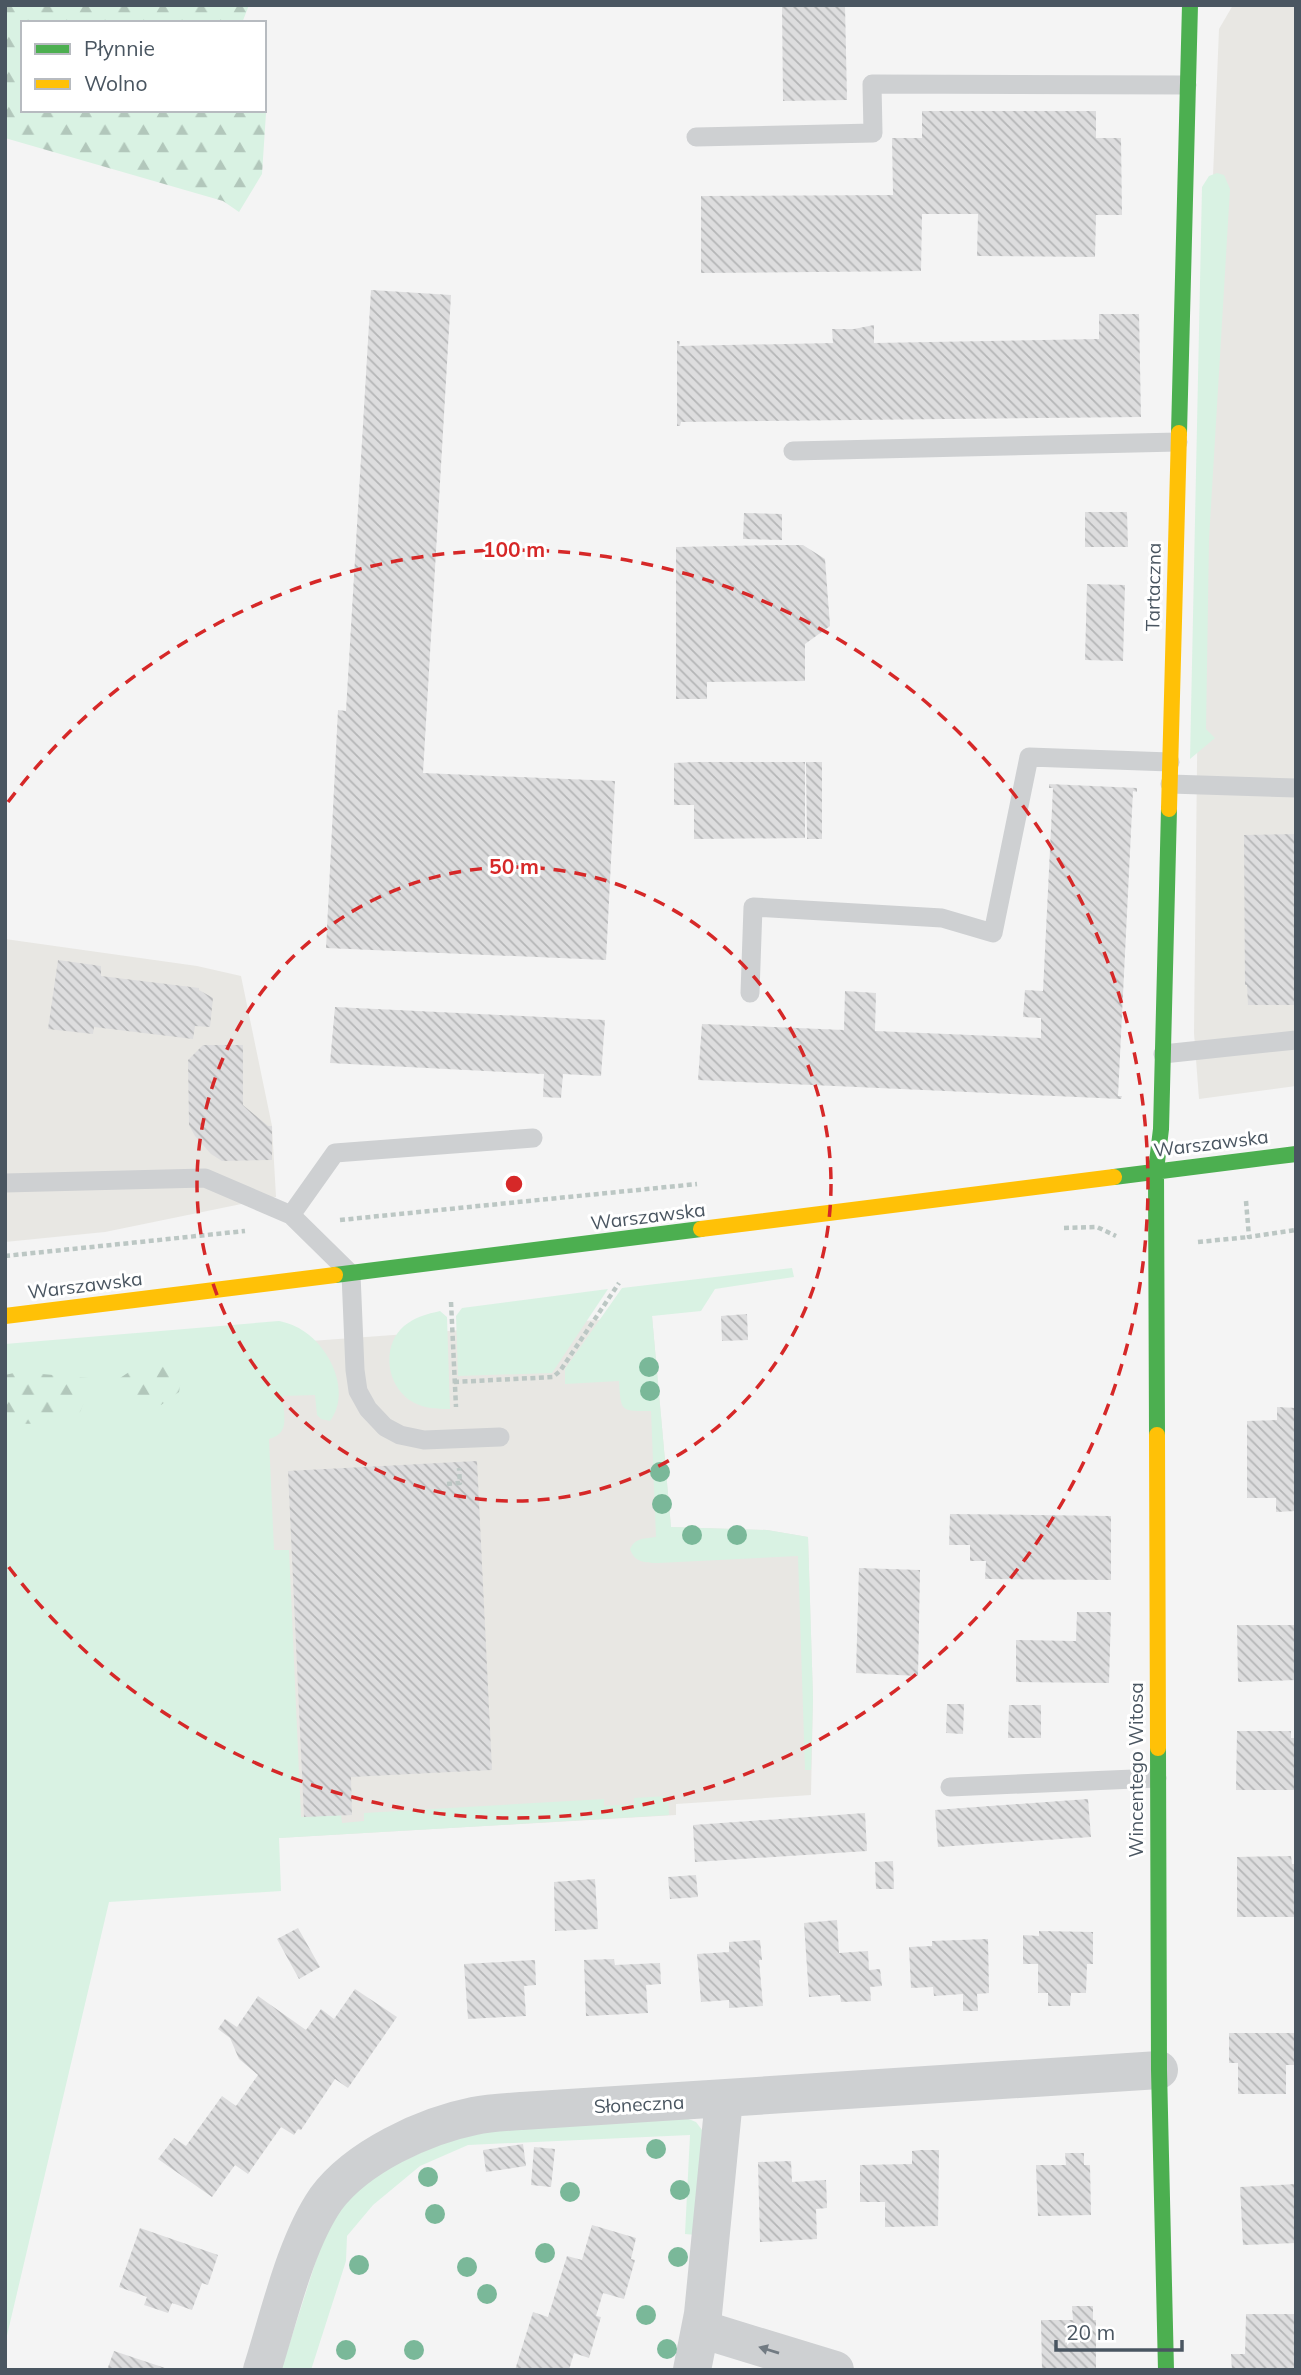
<svg xmlns="http://www.w3.org/2000/svg" width="1301" height="2375" font-family="Mulish,sans-serif">
<style>
.commercial{fill:#e8e7e3}
.grass{fill:#d9f2e3}
.forest{fill:url(#forest-firs)}
.building{fill:url(#building-back-hatch)}
.lines{fill:none;stroke-linecap:round;stroke-linejoin:round}
.path{stroke:#bcc7c4;stroke-width:4.5;stroke-dasharray:5 3.5;stroke-linecap:butt}
.lane{stroke:#ced0d2;stroke-width:19}
.street{stroke:#ced0d2;stroke-width:38}
.fast{stroke:#4caf50;stroke-width:16}
.slow{stroke:#ffc107;stroke-width:16}
.tree{fill:#7ab899}
.oneway{fill:#727b83}
.ring{fill:none;stroke:#d62828;stroke-width:3.5;stroke-dasharray:12 9}
.labels{text-anchor:middle;dominant-baseline:central;stroke-width:6;stroke-linejoin:round;paint-order:stroke}
.street-label{font-size:19px;fill:#4a5661;stroke:#fff}
.centre{fill:#d62828;stroke:#fff;stroke-width:3.5}
.ring-label{font-size:21px;text-anchor:middle;font-weight:bold;fill:#d62828;stroke:#fff;stroke-width:6;stroke-linejoin:round;paint-order:stroke}
</style>
<defs>
<pattern id="forest-firs" width="22" height="20" patternUnits="userSpaceOnUse" patternTransform="scale(1.75)"><rect width="22" height="20" fill="#d9f2e3"/><path d="M5 1l3.5 6h-7zM16 11l3.5 6h-7z" fill="#b2c7bb"/></pattern>
<pattern id="building-back-hatch" width="6" height="6" patternUnits="userSpaceOnUse" patternTransform="scale(1.75)"><rect width="6" height="6" fill="#ddddde"/><path d="M-1 5l2 2M0 0l6 6M5-1l2 2" fill="none" stroke="#b5b6b7"/></pattern>
</defs>
<rect width="100%" height="100%" fill="#f4f4f4"/>
<!-- commercial -->
<path class="commercial" d="M 1233,5 L 1296,5 L 1296,1086 L 1199,1099 L 1194,1033 L 1200,496 L 1219,29 Z
M 5,939 L 197,966 L 241,976 L 272,1126 L 276,1197 L 105,1232 L 5,1242 Z
M 652,1316 L 671,1527 L 767,1530 L 808,1537 L 813,1698 L 811,1795 L 676,1804 L 676,1815 L 278,1838 L 256,1345 Z"/>
<!-- grass -->
<path class="grass" d="M 1217,173 L 1224,175 L 1230,189 L 1209,539 L 1206,729 L 1215,738 L 1190,759 L 1202,187 L 1209,176 Z
M 792,1268 L 794,1277 L 715,1289 L 701,1311 L 652,1316 L 671,1527 L 767,1530 L 808,1537 L 813,1698 L 811,1770 L 805,1770 L 798,1556 L 658,1563 C 645,1563 634,1562 630,1549 C 636,1537 645,1539 656,1537 L 651,1411 C 620,1411 621,1412 619,1381 L 565,1384 L 565,1369 L 622,1288 Z
M 608,1289 L 552,1373 L 458,1376 L 456,1316 L 462,1308 Z
M 440,1311 L 447,1317 L 450,1409 C 441,1409 431,1409 422,1406 C 388,1396 378,1349 404,1326 C 415,1317 427,1314 440,1311 Z
M 279,1321 C 288,1323 297,1326 305,1332 C 331,1350 351,1392 330,1421 L 321,1419 L 317,1415 L 315,1395 L 283,1396 C 283,1415 291,1433 269,1439 L 274,1550 L 289,1550 L 301,1817 L 341,1815 L 342,1823 L 364,1821 L 364,1813 L 604,1799 L 604,1806 L 634,1804 L 634,1798 L 668,1796 L 669,1815 L 279,1838 L 281,1891 L 109,1902 L 5,2344 L 5,1344 Z
M 686,2118 L 696,2122 L 702,2130 L 696,2235 L 685,2234 L 690,2135 L 468,2145 L 420,2166 L 373,2205 L 347,2236 L 346,2261 L 311,2370 L 281,2370 L 321,2245 L 330,2224 L 356,2190 L 374,2175 L 458,2135 L 503,2128 Z"/>
<!-- forest -->
<path class="forest" d="M 5,5 L 249,5 L 242,23 L 23,23 L 23,110 L 264,110 L 264,94 L 267,98 L 262,174 L 239,212 L 223,201 L 5,138 Z
M 169,1361 L 183,1370 L 179,1392 L 161,1405 L 139,1404 L 123,1397 L 117,1380 L 135,1368 Z
M 18,1372 L 89,1378 L 87,1396 L 79,1414 C 51,1423 35,1427 5,1421 L 5,1375 Z"/>
<!-- building -->
<path class="building" d="M 782,5 L 845,5 L 847,100 L 783,101 Z
M 922,111 L 1096,111 L 1096,138 L 1121,138 L 1122,215 L 1096,215 L 1095,257 L 977,256 L 978,214 L 922,214 L 921,271 L 701,273 L 701,196 L 893,195 L 892,138 L 922,138 Z
M 371,290 L 451,295 L 423,773 L 615,781 L 606,960 L 326,948 L 338,710 L 346,711 Z
M 1099,314 L 1139,314 L 1141,417 L 681,422 L 680,426 L 677,426 L 677,341 L 680,341 L 679,346 L 833,343 L 832,329 L 854,329 L 874,325 L 874,343 L 1099,339 Z
M 1085,512 L 1127,512 L 1128,547 L 1085,547 Z
M 744,513 L 782,514 L 782,540 L 743,539 Z
M 775,545 L 803,545 L 825,559 L 830,626 L 805,644 L 805,681 L 707,682 L 707,699 L 676,699 L 676,547 Z
M 1087,584 L 1125,585 L 1123,661 L 1085,660 Z
M 694,762 L 805,762 L 805,838 L 694,839 L 694,805 L 674,805 L 674,763 Z
M 806,762 L 822,762 L 822,839 L 807,839 Z
M 1049,784 L 1137,788 L 1137,792 L 1133,791 L 1118,1096 L 1122,1096 L 1121,1099 L 698,1080 L 702,1024 L 844,1030 L 845,991 L 876,993 L 875,1031 L 1041,1038 L 1041,1018 L 1023,1017 L 1025,990 L 1043,991 L 1053,788 L 1049,788 Z
M 1296,834 L 1296,1005 L 1248,1005 L 1247,985 L 1245,985 L 1244,835 Z
M 58,960 L 101,966 L 101,976 L 199,988 L 199,990 L 213,998 L 210,1027 L 195,1026 L 193,1039 L 94,1027 L 93,1034 L 48,1029 Z
M 335,1007 L 605,1020 L 601,1076 L 563,1074 L 561,1098 L 543,1097 L 544,1074 L 330,1063 Z
M 203,1045 L 243,1045 L 243,1105 L 268,1126 L 272,1126 L 272,1160 L 222,1161 L 211,1154 L 195,1136 L 189,1125 L 188,1060 Z
M 747,1314 L 748,1340 L 722,1341 L 721,1316 Z
M 1277,1407 L 1296,1408 L 1296,1511 L 1276,1512 L 1276,1498 L 1247,1498 L 1247,1421 L 1277,1420 Z
M 477,1461 L 492,1770 L 351,1777 L 352,1815 L 304,1817 L 288,1471 Z
M 950,1514 L 1111,1516 L 1111,1580 L 985,1579 L 986,1561 L 970,1561 L 970,1545 L 949,1545 Z
M 859,1568 L 920,1570 L 918,1676 L 856,1673 Z
M 1077,1612 L 1111,1612 L 1109,1683 L 1016,1682 L 1016,1640 L 1076,1641 Z
M 1237,1625 L 1296,1625 L 1296,1680 L 1238,1682 Z
M 947,1704 L 964,1704 L 963,1734 L 946,1733 Z
M 1009,1705 L 1041,1705 L 1041,1738 L 1008,1738 Z
M 1237,1731 L 1291,1731 L 1291,1738 L 1296,1738 L 1296,1790 L 1236,1790 Z
M 1088,1799 L 1091,1837 L 938,1847 L 935,1810 Z
M 865,1813 L 867,1851 L 695,1862 L 693,1825 Z
M 1291,1856 L 1292,1864 L 1296,1864 L 1296,1917 L 1237,1917 L 1237,1857 Z
M 893,1861 L 894,1889 L 876,1889 L 875,1862 Z
M 696,1875 L 698,1897 L 670,1899 L 668,1877 Z
M 595,1879 L 598,1929 L 555,1931 L 554,1882 Z
M 837,1920 L 839,1953 L 868,1951 L 869,1970 L 880,1969 L 882,1986 L 870,1987 L 871,2001 L 841,2002 L 840,1995 L 809,1997 L 804,1923 Z
M 298,1928 L 320,1967 L 299,1979 L 277,1939 Z
M 1039,1931 L 1093,1932 L 1093,1964 L 1087,1964 L 1086,1993 L 1071,1993 L 1070,2006 L 1048,2006 L 1048,1993 L 1038,1993 L 1038,1964 L 1023,1964 L 1023,1935 L 1039,1936 Z
M 988,1939 L 989,1993 L 977,1994 L 978,2011 L 963,2011 L 963,1994 L 934,1996 L 933,1987 L 911,1988 L 909,1947 L 932,1946 L 932,1941 Z
M 760,1940 L 762,1960 L 759,1960 L 763,2006 L 729,2008 L 729,2000 L 701,2002 L 697,1954 L 729,1952 L 729,1942 Z
M 614,1959 L 615,1965 L 660,1963 L 661,1984 L 646,1985 L 648,2013 L 586,2016 L 584,1960 Z
M 535,1960 L 536,1985 L 524,1986 L 526,2016 L 468,2019 L 464,1964 Z
M 355,1989 L 397,2017 L 348,2088 L 335,2079 L 301,2130 L 298,2129 L 294,2135 L 281,2127 L 248,2174 L 235,2165 L 212,2197 L 158,2159 L 174,2138 L 186,2146 L 222,2096 L 236,2106 L 258,2075 L 239,2059 L 230,2038 L 218,2029 L 225,2019 L 237,2027 L 258,1996 L 306,2030 L 321,2009 L 334,2019 Z
M 1229,2033 L 1294,2033 L 1294,2065 L 1286,2065 L 1286,2094 L 1238,2094 L 1238,2063 L 1229,2063 Z
M 523,2144 L 526,2166 L 486,2172 L 483,2150 Z
M 534,2147 L 555,2149 L 551,2187 L 531,2185 Z
M 921,2150 L 939,2150 L 938,2226 L 885,2227 L 885,2202 L 860,2202 L 860,2165 L 912,2164 L 912,2151 Z
M 1065,2153 L 1084,2153 L 1084,2165 L 1090,2165 L 1091,2215 L 1038,2216 L 1036,2165 L 1066,2165 Z
M 791,2161 L 792,2182 L 826,2180 L 827,2208 L 816,2209 L 817,2239 L 760,2242 L 758,2162 Z
M 1296,2184 L 1296,2243 L 1243,2245 L 1240,2187 Z
M 592,2225 L 636,2238 L 631,2259 L 635,2260 L 624,2299 L 603,2293 L 596,2316 L 601,2317 L 589,2358 L 574,2353 L 569,2370 L 515,2370 L 533,2312 L 548,2317 L 567,2256 L 582,2260 Z
M 140,2228 L 218,2255 L 208,2285 L 202,2283 L 192,2310 L 172,2303 L 168,2313 L 144,2305 L 147,2297 L 119,2287 Z
M 1072,2306 L 1093,2306 L 1093,2320 L 1096,2320 L 1096,2370 L 1042,2370 L 1041,2320 L 1073,2320 Z
M 1246,2314 L 1296,2314 L 1296,2370 L 1232,2370 L 1231,2354 L 1245,2354 Z
M 114,2351 L 168,2369 L 168,2370 L 107,2370 Z"/>
<g class="lines">
<!-- path -->
<path class="path" d="M 1246,1201 L 1249,1237 L 1296,1230
M 340,1220 L 697,1184
M 1064,1228 L 1097,1227 L 1116,1236
M 1198,1242 L 1249,1237
M 5,1256 L 245,1231
M 451,1302 L 456,1407
M 454,1382 L 553,1377 L 560,1371 L 619,1283
M 447,1484 L 460,1483 L 459,1468"/>
<!-- lane -->
<path class="lane" d="M 696,137 L 873,133 L 872,84 L 1187,85
M 793,451 L 1178,442
M 1170,784 L 1296,788
M 750,993 L 753,907 L 942,918 L 993,933 L 1029,757 L 1170,762
M 1163,1054 L 1296,1040
M 5,1183 L 205,1178 L 291,1215 L 351,1274 L 355,1370 L 358,1391 L 368,1409 L 385,1427 L 400,1435 L 424,1440 L 500,1437
M 291,1215 L 335,1153 L 533,1138
M 950,1787 L 1157,1778"/>
<!-- street -->
<path class="street" d="M 701,2329 L 835,2370
M 262,2370 C 279,2317 295,2244 326,2199 C 357,2157 424,2126 474,2116 C 489,2113 506,2112 522,2111 L 1159,2070
M 692,2370 L 703,2314 L 724,2099"/>
<!-- fast -->
<path class="fast" d="M 1179,433 L 1190,5
M 1114,1177 L 1296,1154
M 335,1275 L 701,1229
M 1157,1435 L 1156,1170 L 1161,1129 L 1169,809
M 1158,1748 L 1159,2070 L 1166,2370"/>
<!-- slow -->
<path class="slow" d="M 1169,809 L 1179,433
M 701,1229 L 1114,1177
M 5,1316 L 335,1275
M 1157,1435 L 1158,1748"/>
</g>
<!-- trees -->
<g class="tree">
<circle cx="649" cy="1367" r="10"/>
<circle cx="650" cy="1391" r="10"/>
<circle cx="660" cy="1472" r="10"/>
<circle cx="662" cy="1504" r="10"/>
<circle cx="692" cy="1535" r="10"/>
<circle cx="737" cy="1535" r="10"/>
<circle cx="656" cy="2149" r="10"/>
<circle cx="428" cy="2177" r="10"/>
<circle cx="680" cy="2190" r="10"/>
<circle cx="570" cy="2192" r="10"/>
<circle cx="435" cy="2214" r="10"/>
<circle cx="545" cy="2253" r="10"/>
<circle cx="678" cy="2257" r="10"/>
<circle cx="359" cy="2265" r="10"/>
<circle cx="467" cy="2267" r="10"/>
<circle cx="487" cy="2294" r="10"/>
<circle cx="646" cy="2315" r="10"/>
<circle cx="667" cy="2349" r="10"/>
<circle cx="346" cy="2350" r="10"/>
<circle cx="414" cy="2350" r="10"/>
</g>
<!-- one-way arrows -->
<defs><path id="oneway-solid" d="M-6-.8H1V-3.2L6.5 0L1 3.2V.8H-6Z" transform="scale(1.75)"/></defs>
<use class="oneway" href="#oneway-solid" transform="translate(769 2350) rotate(-163)"/>
<!-- distance rings -->
<g class="ring">
<circle cx="514" cy="1184" r="317"/>
<path d="M8 802A634 634 0 1 1 8 1566"/>
</g>
<g class="labels">
<!-- street labels -->
<g class="street-label">
<text transform="translate(1153 587) rotate(-89)">Tartaczna</text>
<text transform="translate(1211 1143) rotate(-7)">Warszawska</text>
<text transform="translate(648 1216) rotate(-7)">Warszawska</text>
<text transform="translate(85 1285) rotate(-7)">Warszawska</text>
<text transform="translate(1136 1770) rotate(-90)">Wincentego Witosa</text>
<text transform="translate(639 2104) rotate(-3)">Słoneczna</text>
</g>
</g>
<circle cx="514" cy="1184" r="10" class="centre"/>
<g class="ring-label">
<text x="514" y="557">100 m</text>
<text x="514" y="874">50 m</text>
</g>
<!-- border -->
<rect width="1301" height="2375" fill="none" stroke="#4a5661" stroke-width="14"/>
<!-- legend -->
<rect x="21" y="21" width="245" height="91" fill="#ffffff" stroke="#b7bbc0" stroke-width="2"/>
<rect x="35" y="44" width="35" height="10" fill="#4caf50" stroke="#b7bbc0" stroke-width="2"/>
<text x="84" y="56" font-size="21" fill="#4a5661">Płynnie</text>
<rect x="35" y="79" width="35" height="10" fill="#ffc107" stroke="#b7bbc0" stroke-width="2"/>
<text x="84" y="91" font-size="21" fill="#4a5661">Wolno</text>
<!-- scale -->
<path d="M1056 2340v10h126v-10" fill="none" stroke="#4a5661" stroke-width="3.5"/>
<text x="1066" y="2340" font-size="21" fill="#4a5661" stroke="#ffffff" stroke-width="5" paint-order="stroke">20 m</text>
</svg>
